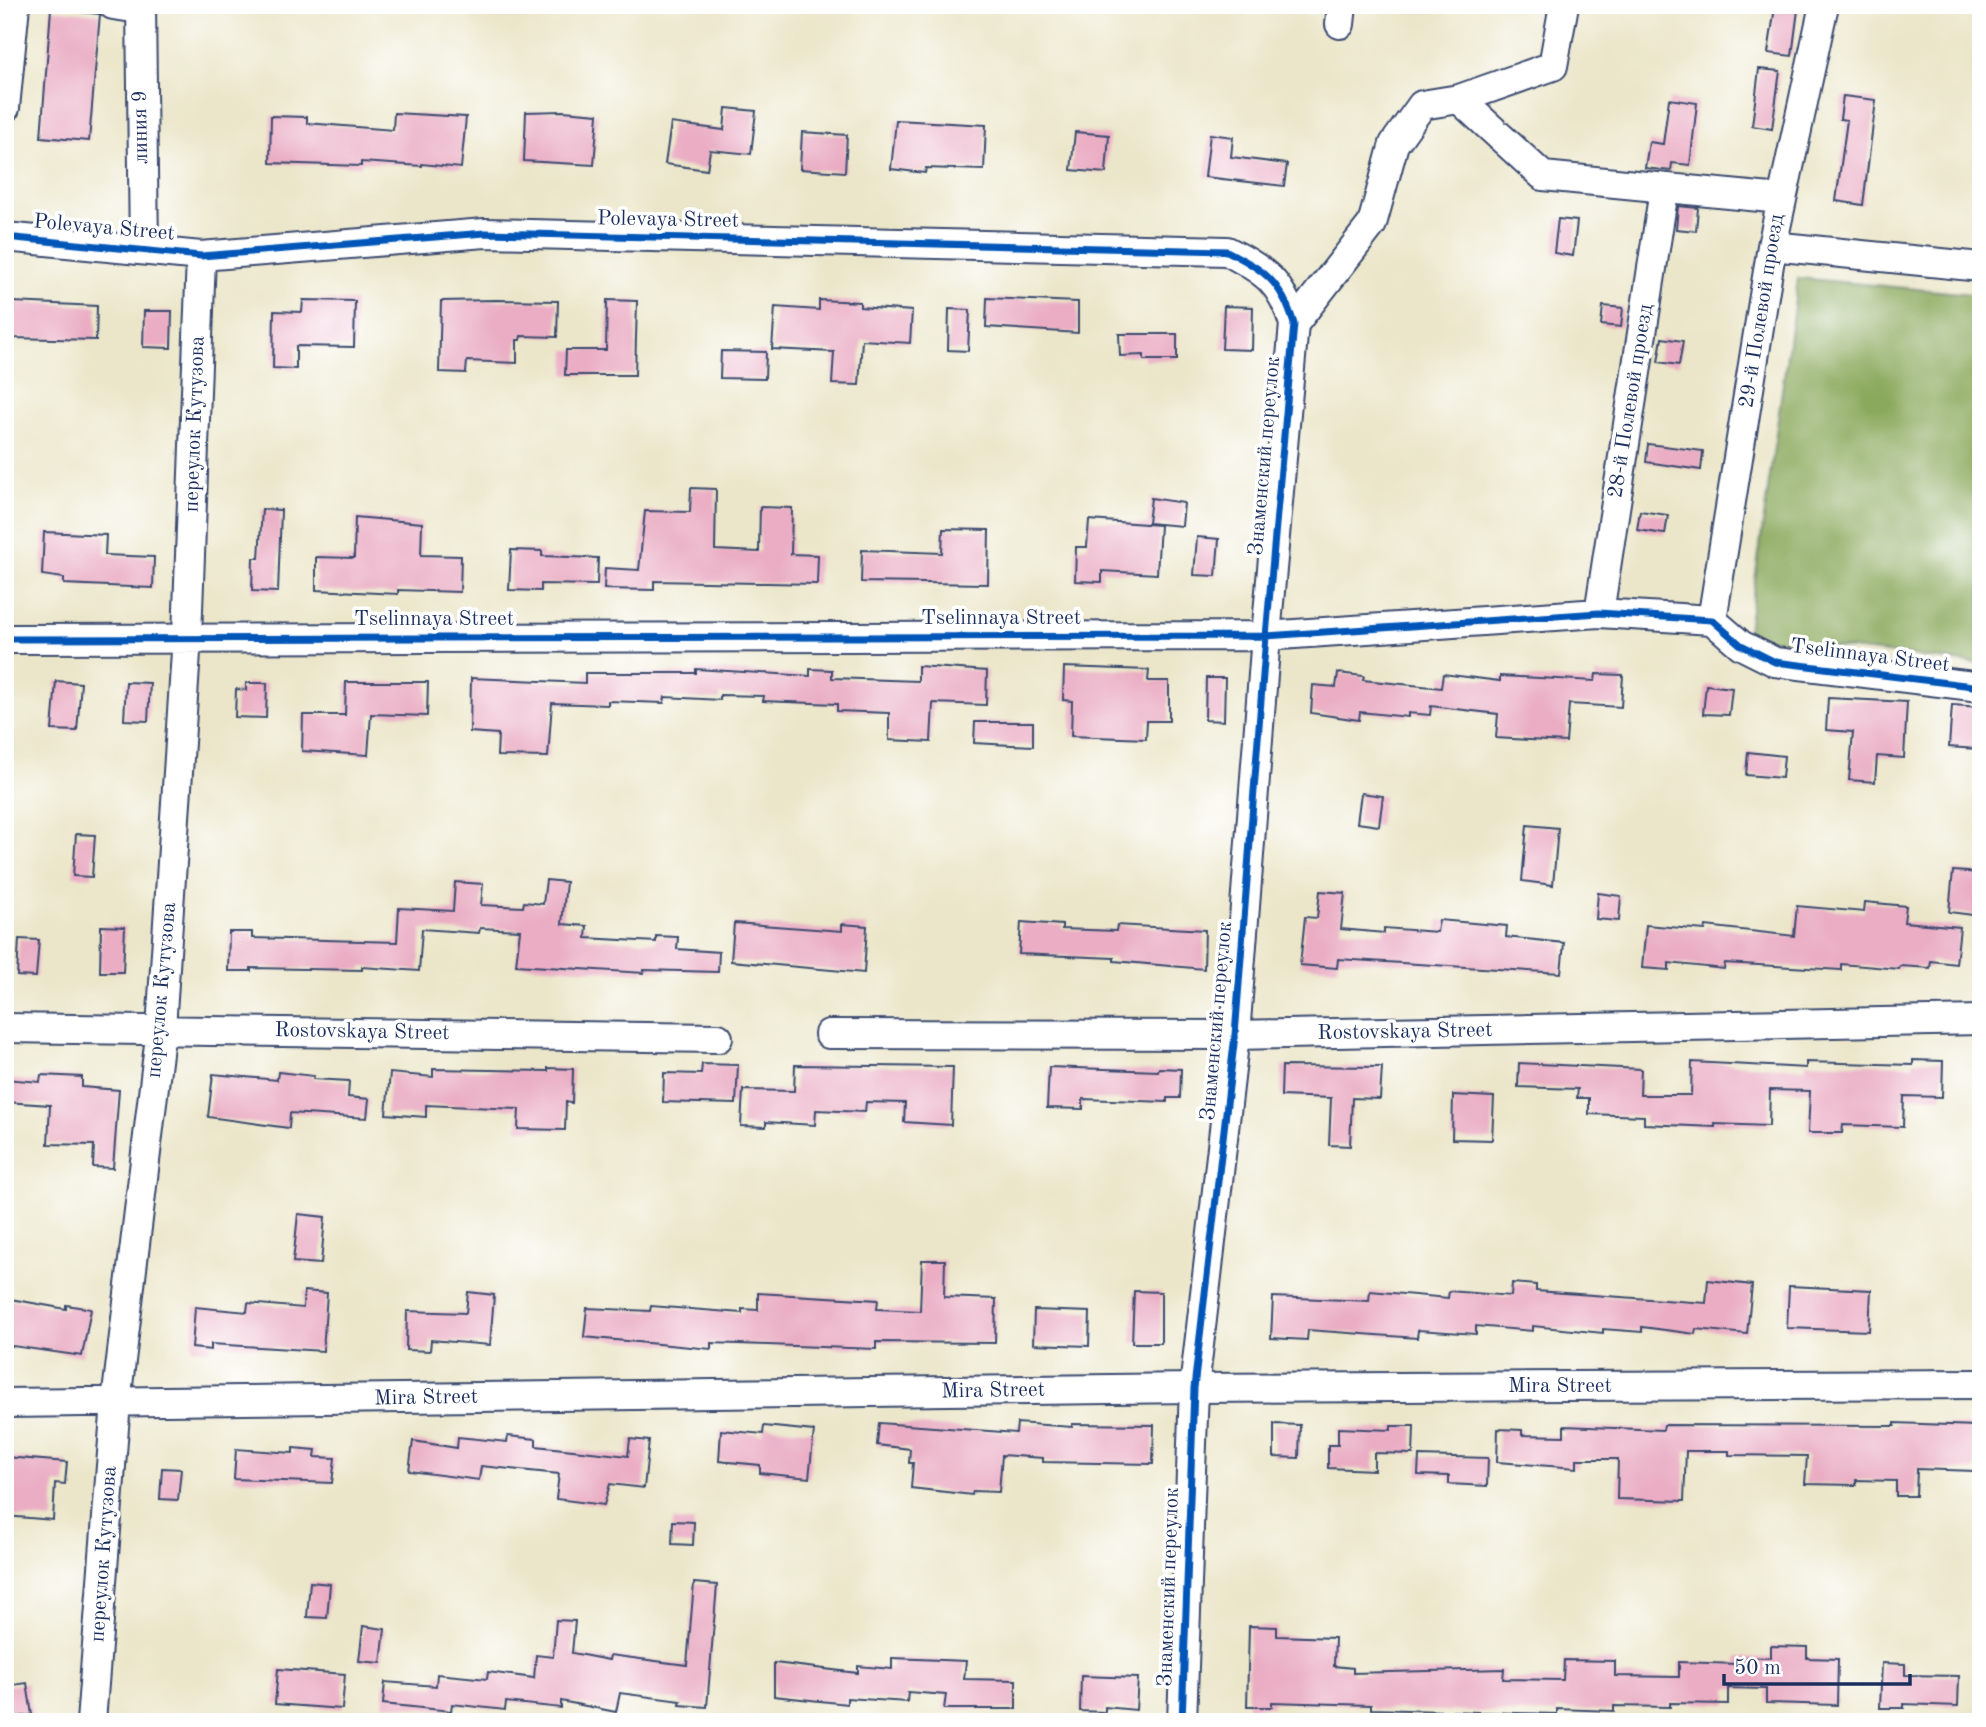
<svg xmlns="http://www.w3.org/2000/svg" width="1986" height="1727" font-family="'Old Standard TT',serif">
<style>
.forest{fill:#8aa95c;stroke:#526c5d;stroke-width:2}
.building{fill:#eaadc4}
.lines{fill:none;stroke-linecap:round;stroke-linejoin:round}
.minor-casing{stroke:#3a4a6e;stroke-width:32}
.minor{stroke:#fff;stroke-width:28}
.cycleway-casing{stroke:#fff;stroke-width:11}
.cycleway{stroke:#0057b8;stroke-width:7}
.labels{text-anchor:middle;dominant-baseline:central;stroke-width:7;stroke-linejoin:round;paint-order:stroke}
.street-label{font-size:21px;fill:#1b2f5e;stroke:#fff}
</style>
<rect width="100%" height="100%" fill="#fff"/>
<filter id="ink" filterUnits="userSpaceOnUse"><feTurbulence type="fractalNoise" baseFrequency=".0143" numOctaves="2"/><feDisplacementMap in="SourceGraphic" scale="14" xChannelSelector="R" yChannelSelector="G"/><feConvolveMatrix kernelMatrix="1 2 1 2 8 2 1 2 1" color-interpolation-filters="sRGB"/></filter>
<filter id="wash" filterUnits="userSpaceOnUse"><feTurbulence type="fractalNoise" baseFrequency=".00686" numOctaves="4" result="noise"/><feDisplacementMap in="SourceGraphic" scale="28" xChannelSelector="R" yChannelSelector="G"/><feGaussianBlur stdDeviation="1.57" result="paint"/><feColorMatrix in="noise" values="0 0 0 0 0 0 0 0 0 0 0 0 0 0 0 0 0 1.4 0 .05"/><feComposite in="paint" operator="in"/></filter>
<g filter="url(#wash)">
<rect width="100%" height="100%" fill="#ebe6c9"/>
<!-- forest -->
<path class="forest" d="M 1798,278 L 1981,295 L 1981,664 L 1747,637 Z"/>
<g id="blocks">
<!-- building -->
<path class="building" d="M 1775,7 L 1798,10 L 1792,56 L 1768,53 Z
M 51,9 L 100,14 L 89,141 L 41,137 Z
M 1759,69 L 1780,71 L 1772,129 L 1752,126 Z
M 1843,96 L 1876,100 L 1863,205 L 1836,201 L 1847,120 L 1840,119 Z
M 1669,99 L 1697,103 L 1690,165 L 1672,163 L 1671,171 L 1645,168 L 1649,142 L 1663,144 Z
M 726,108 L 756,111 L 751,154 L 710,150 L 707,170 L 665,164 L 671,123 L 724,130 Z
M 563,111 L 598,114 L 594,165 L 524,161 L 526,112 Z
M 394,113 L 466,117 L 461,168 L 422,164 L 422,166 L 361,162 L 361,166 L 270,163 L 271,116 L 307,117 L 307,123 L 393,130 Z
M 896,120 L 986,125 L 984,170 L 926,168 L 925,173 L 891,169 Z
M 802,132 L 847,135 L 845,172 L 800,169 Z
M 1075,132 L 1109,135 L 1106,173 L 1071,170 Z
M 1210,134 L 1233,137 L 1231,157 L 1287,164 L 1284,186 L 1205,177 Z
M 1678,206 L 1698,208 L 1696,231 L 1676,229 Z
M 1558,219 L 1577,221 L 1573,256 L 1554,253 Z
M 987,298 L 1078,302 L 1078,333 L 986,327 Z
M 303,300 L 355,301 L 354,347 L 296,346 L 296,369 L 273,368 L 274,311 L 302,312 Z
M 495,300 L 558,301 L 557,337 L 521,336 L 520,340 L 517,340 L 517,363 L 467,361 L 466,373 L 439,372 L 441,301 Z
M 607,300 L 637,301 L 635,375 L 565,375 L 566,350 L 606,350 Z
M 819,300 L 860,302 L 860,307 L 912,311 L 910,343 L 862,340 L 859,385 L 832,384 L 834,352 L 772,349 L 775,307 L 819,310 Z
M 13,302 L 97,306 L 96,340 L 11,338 Z
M 1224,306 L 1253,307 L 1252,350 L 1222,349 Z
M 1603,306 L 1623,308 L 1621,327 L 1601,325 Z
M 949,309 L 970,310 L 968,351 L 948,350 Z
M 144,311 L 172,311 L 171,348 L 143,347 Z
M 1119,334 L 1177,334 L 1177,360 L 1144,360 L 1144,355 L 1120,356 Z
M 1662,338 L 1683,341 L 1679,365 L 1658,362 Z
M 721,351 L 766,352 L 765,379 L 720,378 Z
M 1648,444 L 1703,451 L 1701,470 L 1646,462 Z
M 691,488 L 716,489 L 715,550 L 759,552 L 760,507 L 792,508 L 791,554 L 818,555 L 817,584 L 654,581 L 654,590 L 604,589 L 605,568 L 639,570 L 645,511 L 690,512 Z
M 1151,498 L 1184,503 L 1182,526 L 1148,523 Z
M 262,509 L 281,510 L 278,592 L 252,591 L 253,558 L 259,558 Z
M 1640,511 L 1668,515 L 1665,534 L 1637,530 Z
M 355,517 L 422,523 L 421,555 L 461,556 L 460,592 L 398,590 L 398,594 L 316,590 L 316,557 L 354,558 Z
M 1089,520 L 1160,525 L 1157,574 L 1102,571 L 1102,582 L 1075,581 L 1076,547 L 1087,547 Z
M 943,529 L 989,530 L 988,584 L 861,582 L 862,550 L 942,553 Z
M 44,532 L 106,535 L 105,555 L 154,557 L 153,588 L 64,584 L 64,578 L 42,575 Z
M 1197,537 L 1219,539 L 1216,576 L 1194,575 Z
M 511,550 L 542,551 L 542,556 L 598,558 L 597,585 L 541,584 L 541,591 L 509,590 Z
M 918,666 L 987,671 L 986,705 L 933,703 L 931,742 L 889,740 L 889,713 L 837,711 L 837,704 L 763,701 L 764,696 L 720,695 L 720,700 L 665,697 L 664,703 L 608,701 L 608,705 L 552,703 L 548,757 L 497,756 L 498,734 L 470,732 L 471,678 L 585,683 L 585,673 L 696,673 L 696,669 L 810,676 L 810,669 L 832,670 L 832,678 L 918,681 Z
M 1064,667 L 1149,670 L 1148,681 L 1169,681 L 1169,721 L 1147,721 L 1146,739 L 1071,736 L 1072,701 L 1063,700 Z
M 1338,673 L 1364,676 L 1363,680 L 1441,688 L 1443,674 L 1500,681 L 1500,676 L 1595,681 L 1596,674 L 1623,675 L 1621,707 L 1569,704 L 1566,742 L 1496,738 L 1498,714 L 1431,706 L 1430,715 L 1408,713 L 1408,717 L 1360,712 L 1359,720 L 1311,713 L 1313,685 L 1336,687 Z
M 1206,678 L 1225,678 L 1224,721 L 1205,720 Z
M 56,681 L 81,683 L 77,731 L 52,730 Z
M 126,682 L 150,683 L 148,721 L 124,720 Z
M 346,682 L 428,682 L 427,716 L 371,714 L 368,755 L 302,751 L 303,715 L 345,715 Z
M 246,683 L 267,683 L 266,718 L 235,717 L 236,689 L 246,690 Z
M 1706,685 L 1732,688 L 1729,715 L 1703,714 Z
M 1828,698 L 1907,702 L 1904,758 L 1877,756 L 1875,782 L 1849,780 L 1853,732 L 1826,730 Z
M 1952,705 L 1980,707 L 1977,749 L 1949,747 Z
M 975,722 L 1033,722 L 1033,746 L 974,743 Z
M 1748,752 L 1784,756 L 1782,778 L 1746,775 Z
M 1361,793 L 1383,796 L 1379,826 L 1357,823 Z
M 1527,825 L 1558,828 L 1553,885 L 1522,881 Z
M 76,834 L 95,835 L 92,877 L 73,876 Z
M 1953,871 L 1981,873 L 1981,916 L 1949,912 Z
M 546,880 L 566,882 L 562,924 L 587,926 L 586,938 L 656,942 L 656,936 L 678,937 L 677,949 L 719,952 L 718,972 L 644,970 L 644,973 L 516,965 L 520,930 L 480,928 L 479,933 L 422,929 L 419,971 L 362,967 L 362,970 L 251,968 L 251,971 L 228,971 L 229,932 L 252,932 L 252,938 L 397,942 L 399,908 L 453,911 L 455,882 L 483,884 L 481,905 L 523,907 L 524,902 L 543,904 Z
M 1320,891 L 1345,893 L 1341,929 L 1384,933 L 1384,928 L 1437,932 L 1439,920 L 1507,926 L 1506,937 L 1564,943 L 1561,973 L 1338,959 L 1337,968 L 1300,965 L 1305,917 L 1317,918 Z
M 1598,893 L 1621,896 L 1619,921 L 1596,919 Z
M 1865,902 L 1906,906 L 1904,922 L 1960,927 L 1956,964 L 1931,961 L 1930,968 L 1900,966 L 1899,969 L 1841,964 L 1841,970 L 1725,963 L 1724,969 L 1669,963 L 1669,970 L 1642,968 L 1646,925 L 1705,930 L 1706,926 L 1794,936 L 1797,906 L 1864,912 Z
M 1021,922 L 1062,925 L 1062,929 L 1116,931 L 1117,925 L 1205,930 L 1204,969 L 1114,961 L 1114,958 L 1019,954 Z
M 734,923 L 842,931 L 842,924 L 867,926 L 864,973 L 731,961 Z
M 101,926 L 125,927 L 123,972 L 100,972 Z
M 19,939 L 39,940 L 36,977 L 17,976 Z
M 1913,1060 L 1943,1061 L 1942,1097 L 1904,1096 L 1903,1127 L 1843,1125 L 1842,1133 L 1808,1133 L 1810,1091 L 1770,1090 L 1769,1126 L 1715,1124 L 1715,1127 L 1644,1124 L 1644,1116 L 1589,1114 L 1589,1098 L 1577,1098 L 1578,1089 L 1518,1087 L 1519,1063 L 1641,1069 L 1640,1095 L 1691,1095 L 1692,1062 L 1806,1068 L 1806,1062 L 1913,1065 Z
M 702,1064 L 738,1065 L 736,1104 L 663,1102 L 664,1073 L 701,1074 Z
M 795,1065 L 953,1067 L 951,1125 L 904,1122 L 905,1103 L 866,1102 L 865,1112 L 816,1110 L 815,1125 L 766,1122 L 766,1127 L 741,1126 L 743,1090 L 794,1091 Z
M 1282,1066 L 1382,1067 L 1380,1099 L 1352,1098 L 1350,1146 L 1329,1145 L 1331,1098 L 1281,1096 Z
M 1049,1067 L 1158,1071 L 1159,1068 L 1181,1069 L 1180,1098 L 1167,1098 L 1167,1102 L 1083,1099 L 1083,1109 L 1047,1108 Z
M 548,1068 L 573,1069 L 572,1103 L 566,1102 L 565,1130 L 518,1129 L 519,1109 L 426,1105 L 426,1117 L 386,1114 L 390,1073 L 433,1077 L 433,1069 L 548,1071 Z
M 278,1072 L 314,1076 L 313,1079 L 349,1081 L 348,1097 L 369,1099 L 367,1118 L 290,1113 L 289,1128 L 208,1117 L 213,1074 L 277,1080 Z
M 41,1075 L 82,1077 L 82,1087 L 119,1090 L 113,1168 L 93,1167 L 94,1145 L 48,1144 L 50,1105 L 5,1102 L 5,1079 L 40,1082 Z
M 1453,1095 L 1494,1097 L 1492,1140 L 1452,1139 Z
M 298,1214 L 325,1217 L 321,1264 L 293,1262 Z
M 922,1260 L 945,1260 L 944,1297 L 996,1299 L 995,1343 L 876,1342 L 876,1349 L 711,1343 L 711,1349 L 584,1337 L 587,1308 L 650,1311 L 651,1306 L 742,1313 L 742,1309 L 758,1310 L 758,1293 L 878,1300 L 877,1309 L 920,1311 Z
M 1708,1280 L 1752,1285 L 1747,1334 L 1696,1329 L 1695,1334 L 1642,1327 L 1642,1332 L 1603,1329 L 1603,1333 L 1533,1326 L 1533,1331 L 1476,1326 L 1476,1334 L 1418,1330 L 1417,1338 L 1308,1330 L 1307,1340 L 1271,1338 L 1273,1297 L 1369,1301 L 1370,1291 L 1448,1298 L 1449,1291 L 1511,1296 L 1512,1283 L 1536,1285 L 1536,1291 L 1706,1303 Z
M 1789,1286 L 1871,1290 L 1869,1331 L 1787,1328 Z
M 304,1291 L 327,1293 L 323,1351 L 211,1344 L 211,1350 L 192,1348 L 195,1307 L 247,1312 L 248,1303 L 303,1308 Z
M 1134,1291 L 1161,1292 L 1161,1343 L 1132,1343 Z
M 468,1292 L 494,1295 L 490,1345 L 431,1340 L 430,1351 L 406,1350 L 407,1311 L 466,1313 Z
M 5,1298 L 66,1309 L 66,1305 L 91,1309 L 82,1356 L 5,1345 Z
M 1034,1310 L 1090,1312 L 1089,1346 L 1033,1344 Z
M 879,1423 L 1016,1433 L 1017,1423 L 1072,1427 L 1072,1424 L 1154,1425 L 1153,1464 L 1043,1462 L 1043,1458 L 1002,1455 L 999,1492 L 973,1491 L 972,1495 L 911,1488 L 913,1463 L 909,1463 L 910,1449 L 877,1445 Z
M 1895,1423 L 1976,1426 L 1975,1471 L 1917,1469 L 1916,1496 L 1896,1496 L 1896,1481 L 1856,1480 L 1856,1485 L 1805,1484 L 1807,1456 L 1729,1455 L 1729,1451 L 1686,1451 L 1684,1501 L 1617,1499 L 1618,1459 L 1577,1459 L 1577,1468 L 1497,1462 L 1498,1429 L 1522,1430 L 1522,1435 L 1564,1436 L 1564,1426 L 1663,1430 L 1664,1425 L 1895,1426 Z
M 1274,1424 L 1300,1425 L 1299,1458 L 1274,1457 Z
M 764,1426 L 814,1431 L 809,1478 L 760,1473 L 760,1465 L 719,1461 L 721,1430 L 763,1434 Z
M 1391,1426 L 1414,1426 L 1413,1454 L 1374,1453 L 1374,1470 L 1328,1468 L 1328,1445 L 1338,1445 L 1338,1428 L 1391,1430 Z
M 508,1436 L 536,1439 L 536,1446 L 628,1456 L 630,1439 L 649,1441 L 644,1488 L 610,1484 L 604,1505 L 556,1499 L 559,1474 L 481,1466 L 479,1480 L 409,1471 L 413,1441 L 457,1448 L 458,1437 L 507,1442 Z
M 293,1448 L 316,1450 L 315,1457 L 335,1458 L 332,1483 L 234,1479 L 236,1449 L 293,1453 Z
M 1419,1456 L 1488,1458 L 1487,1486 L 1449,1484 L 1449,1476 L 1418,1475 Z
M 5,1457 L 67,1462 L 65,1484 L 55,1483 L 53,1520 L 5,1516 Z
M 162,1468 L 181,1469 L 178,1500 L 160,1499 Z
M 673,1521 L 694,1522 L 693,1545 L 672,1544 Z
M 310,1582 L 330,1584 L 327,1618 L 307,1617 Z
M 694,1583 L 717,1585 L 707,1707 L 680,1705 L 681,1701 L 620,1693 L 616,1712 L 561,1701 L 561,1708 L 506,1702 L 505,1710 L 452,1704 L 451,1711 L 383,1704 L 385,1682 L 436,1686 L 437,1674 L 487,1679 L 488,1672 L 534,1678 L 536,1655 L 553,1657 L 556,1620 L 575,1621 L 572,1653 L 609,1660 L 610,1655 L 687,1665 Z
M 363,1626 L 385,1629 L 381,1663 L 359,1661 Z
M 1249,1626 L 1277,1627 L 1277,1636 L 1335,1638 L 1334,1666 L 1353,1668 L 1353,1673 L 1504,1669 L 1503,1679 L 1563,1680 L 1564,1660 L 1615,1661 L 1615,1676 L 1679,1677 L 1679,1662 L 1737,1664 L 1737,1657 L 1771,1658 L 1771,1646 L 1807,1647 L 1807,1658 L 1838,1659 L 1837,1705 L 1766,1703 L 1766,1689 L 1728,1688 L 1728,1704 L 1670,1703 L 1670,1707 L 1614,1706 L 1614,1711 L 1557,1709 L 1557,1714 L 1371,1709 L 1371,1705 L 1272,1702 L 1272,1707 L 1247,1707 Z
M 892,1658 L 966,1661 L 964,1679 L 1016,1680 L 1016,1709 L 944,1709 L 946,1695 L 908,1692 L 907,1702 L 847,1698 L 847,1704 L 774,1696 L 774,1663 L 858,1673 L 858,1666 L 892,1669 Z
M 1882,1663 L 1905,1664 L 1905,1675 L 1959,1676 L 1958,1706 L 1904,1704 L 1904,1708 L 1880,1708 Z
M 278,1669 L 345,1674 L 342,1709 L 275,1704 Z
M 1081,1676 L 1138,1678 L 1136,1710 L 1105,1707 L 1105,1712 L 1080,1711 Z
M 27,1683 L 32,1715 L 5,1719 L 5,1686 Z"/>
</g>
</g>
<g filter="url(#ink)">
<use href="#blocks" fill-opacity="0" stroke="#3a4a6e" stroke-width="2"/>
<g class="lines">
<!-- minor casing -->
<g class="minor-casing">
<path id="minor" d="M 113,5 L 140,9
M 141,5 L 144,250
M 1340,24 L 1342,5
M 1459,99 L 1543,176 L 1781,199
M 5,108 L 15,5
M 5,237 L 201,256 L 485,233 L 1227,251 C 1265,271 1281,281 1294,324 L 1266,636 L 1235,1035 L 1194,1388 L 1182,1722
M 1772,246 L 1981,267
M 1294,324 L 1372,224 L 1394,144 L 1422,105 L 1459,99 L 1553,66 L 1564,5
M 1599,613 L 1664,190
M 1712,620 L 1772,246 L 1824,5
M 5,639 L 1266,636 L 1599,613 L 1712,620 L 1741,645 L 1775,662 L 1981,687
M 5,1028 L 718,1038
M 829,1034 L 1235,1035 L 1981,1020
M 5,1403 L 1194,1388 L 1981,1384
M 91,1722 L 116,1402 L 161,1028 L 187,637 L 201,256"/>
</g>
<!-- minor -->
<use href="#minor" class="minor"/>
<!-- cycleway casing -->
<g class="cycleway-casing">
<path id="cycleway" d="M 5,237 L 201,256 L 485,233 L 1227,251 C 1265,271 1281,281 1294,324 L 1266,636 L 1235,1035 L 1194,1388 L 1182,1722
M 5,639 L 1266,636 L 1599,613 L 1712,620 L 1741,645 L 1775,662 L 1981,687"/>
</g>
<!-- cycleway -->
<use href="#cycleway" class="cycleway"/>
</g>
</g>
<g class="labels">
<!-- street labels -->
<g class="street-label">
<text transform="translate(141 127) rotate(-91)">линия 9</text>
<text transform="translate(668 220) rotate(1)">Polevaya Street</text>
<text transform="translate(104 228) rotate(5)">Polevaya Street</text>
<text transform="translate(1762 311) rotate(-81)">29-й Полевой проезд</text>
<text transform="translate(1631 401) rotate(-81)">28-й Полевой проезд</text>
<text transform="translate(195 424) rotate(-88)">переулок Кутузова</text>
<text transform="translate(1265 456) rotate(-85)">Знаменский переулок</text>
<text x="1001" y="618">Tselinnaya Street</text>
<text x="434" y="619">Tselinnaya Street</text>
<text transform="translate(1870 656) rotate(7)">Tselinnaya Street</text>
<text transform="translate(162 990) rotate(-85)">переулок Кутузова</text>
<text transform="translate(1217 1021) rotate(-85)">Знаменский переулок</text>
<text transform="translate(362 1032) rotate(1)">Rostovskaya Street</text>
<text transform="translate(1405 1032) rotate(-1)">Rostovskaya Street</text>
<text x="1560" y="1386">Mira Street</text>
<text transform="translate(993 1391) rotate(-1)">Mira Street</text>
<text transform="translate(426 1398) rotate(-1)">Mira Street</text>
<text transform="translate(104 1554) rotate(-86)">переулок Кутузова</text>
<text transform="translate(1169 1587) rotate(-88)">Знаменский переулок</text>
</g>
</g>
<!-- margin -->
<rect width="1986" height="1727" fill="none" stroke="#fff" stroke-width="28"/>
<!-- scale -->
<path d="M1724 1674v10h186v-10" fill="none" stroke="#1b2f5e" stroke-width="3.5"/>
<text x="1734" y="1674" font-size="21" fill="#1b2f5e" stroke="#ffffff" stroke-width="5" paint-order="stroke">50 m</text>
</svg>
